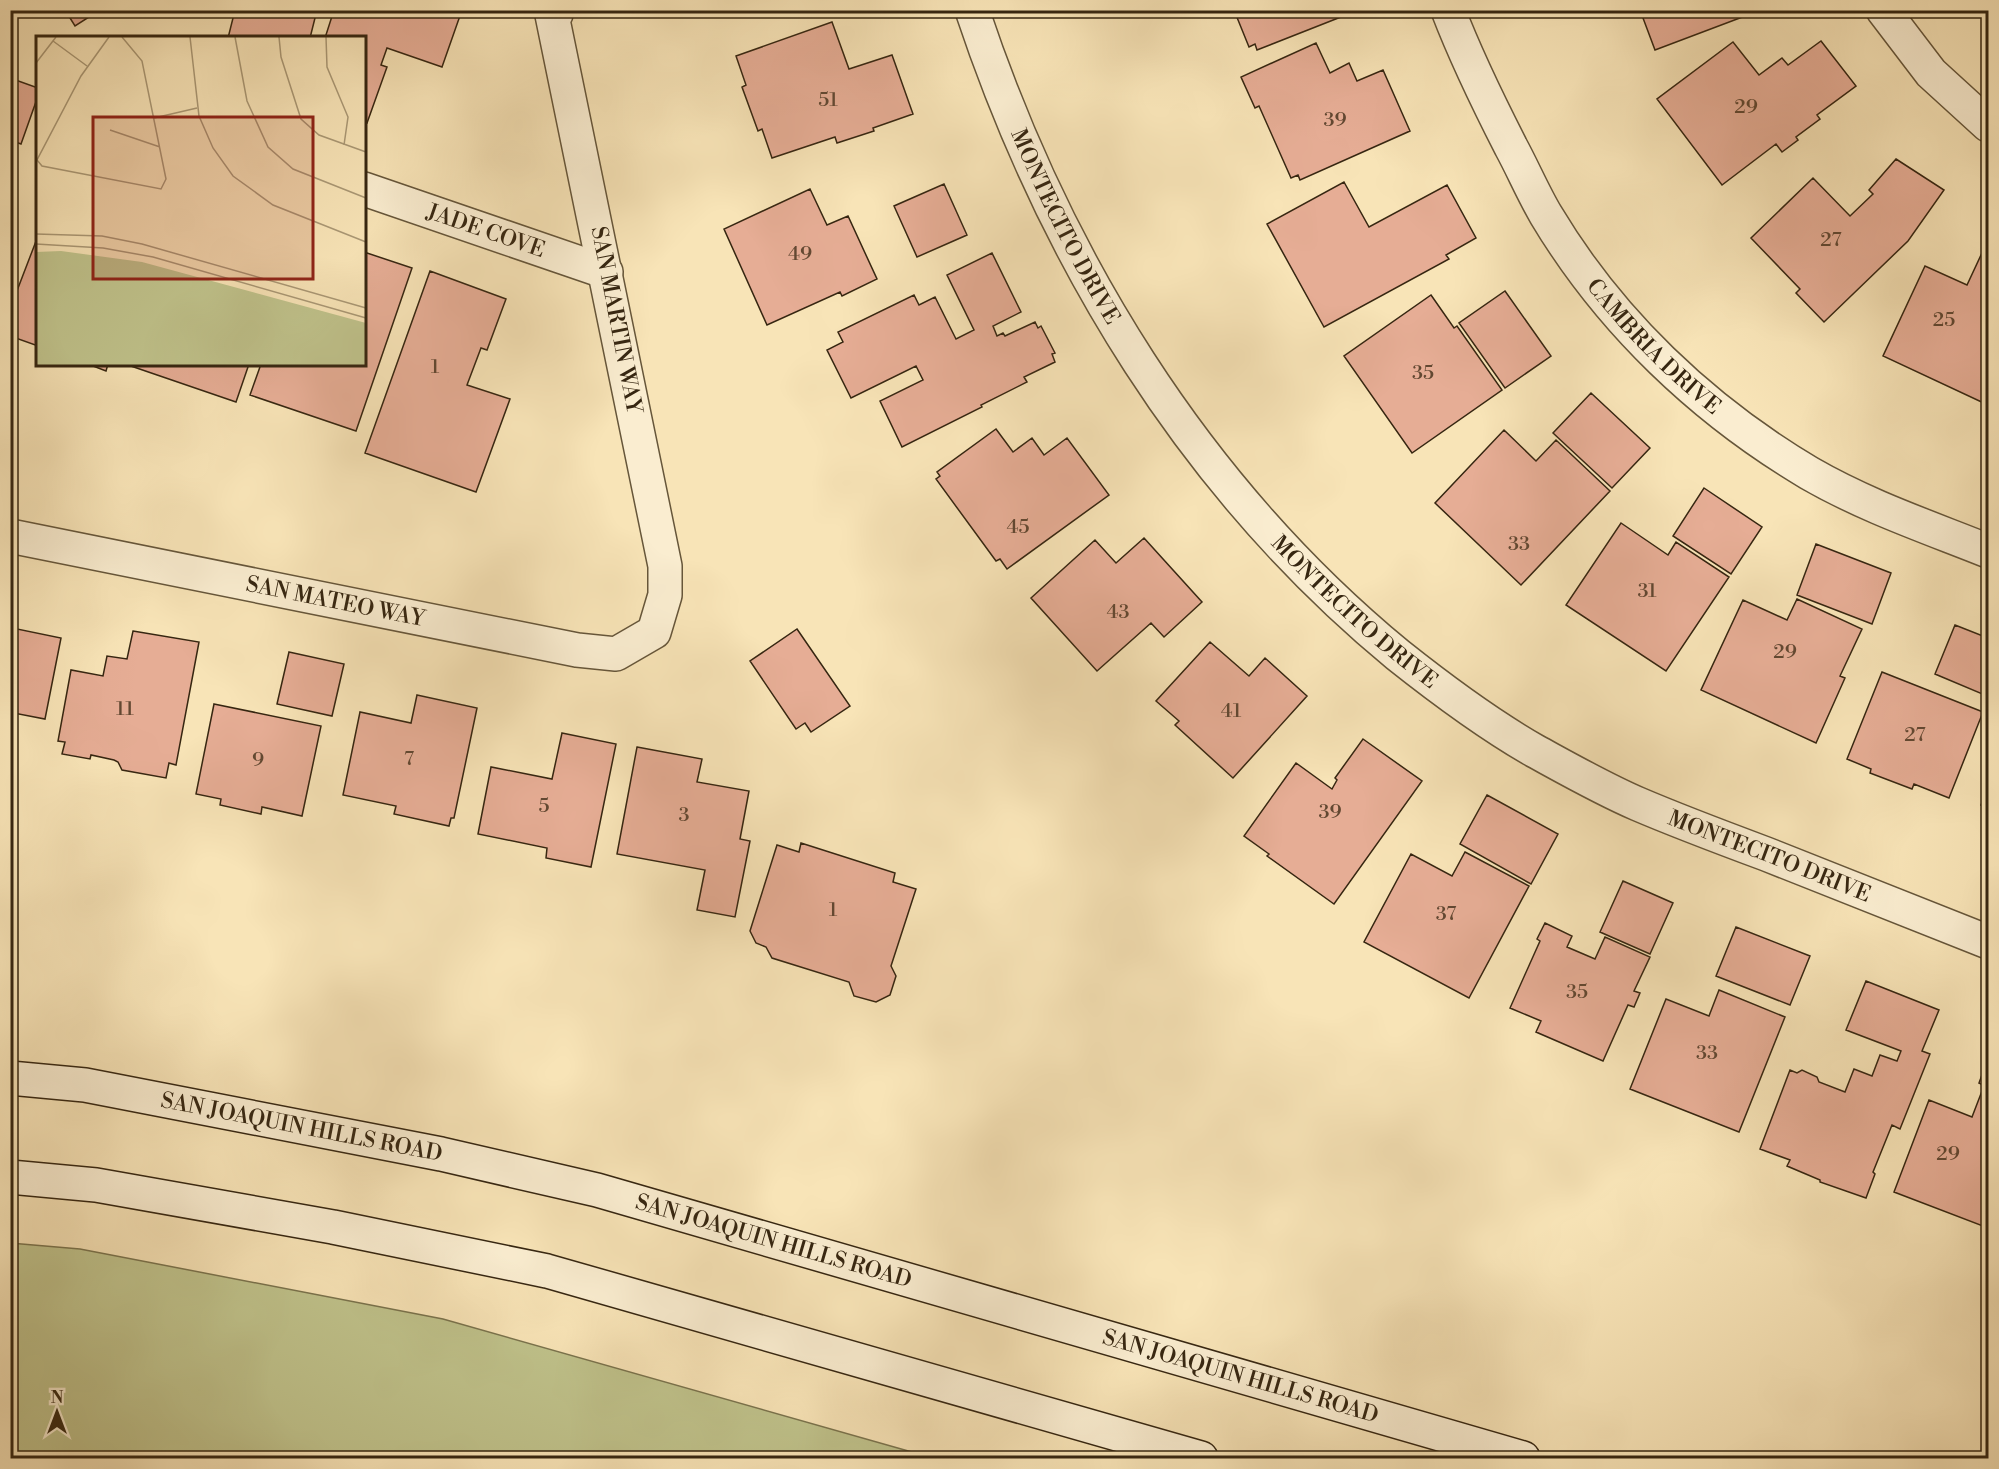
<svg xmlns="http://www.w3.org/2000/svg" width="1999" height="1469" font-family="'Libre Bodoni',serif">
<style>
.green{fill:#c0c38c;stroke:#7b744e;stroke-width:1.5}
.building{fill:#e6ad95;stroke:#362611;stroke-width:1.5}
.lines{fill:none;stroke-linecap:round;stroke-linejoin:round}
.minor-casing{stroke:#66563a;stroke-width:36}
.secondary-casing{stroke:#362611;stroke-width:36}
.minor{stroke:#faedd0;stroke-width:33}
.secondary{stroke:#faedd0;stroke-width:33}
.labels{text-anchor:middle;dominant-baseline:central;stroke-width:6;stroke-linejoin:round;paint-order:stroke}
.number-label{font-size:20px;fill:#624832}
.street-label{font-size:22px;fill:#362611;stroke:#faedd0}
.inset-road{fill:none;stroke:#aa9875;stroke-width:1.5}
.view{fill:#8f2418;fill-opacity:0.15;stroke:#8f2418;stroke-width:3}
.inset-edge{fill:none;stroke:#362611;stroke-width:3}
</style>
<rect width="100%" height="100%" fill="#f8e4b7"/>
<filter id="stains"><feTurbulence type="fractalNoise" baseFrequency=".00333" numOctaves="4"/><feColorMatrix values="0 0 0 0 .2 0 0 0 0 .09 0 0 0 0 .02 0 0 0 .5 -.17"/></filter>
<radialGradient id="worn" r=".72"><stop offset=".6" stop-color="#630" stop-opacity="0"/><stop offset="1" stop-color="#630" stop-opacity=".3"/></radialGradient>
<!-- green -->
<path class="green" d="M 10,1243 L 80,1249 L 443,1319 L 933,1458 L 11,1458 Z"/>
<!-- building -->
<path class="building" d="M 65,10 L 100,10 L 75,26 Z
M 235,10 L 303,10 L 316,14 L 310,38 L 228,38 Z
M 334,10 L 462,10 L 442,67 L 387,48 L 381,65 L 387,67 L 367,123 L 364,122 L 364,38 L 325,38 Z
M 1234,10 L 1350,10 L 1351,13 L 1257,50 L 1255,44 L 1249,47 Z
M 1640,10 L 1761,10 L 1655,50 Z
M 832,22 L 849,69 L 892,55 L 913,114 L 873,128 L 874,131 L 837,143 L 835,137 L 772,158 L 762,129 L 758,131 L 742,87 L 746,85 L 736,56 Z
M 1821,41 L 1856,86 L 1817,115 L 1820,119 L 1796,137 L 1798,140 L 1782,152 L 1776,144 L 1722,185 L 1657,99 L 1733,42 L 1759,75 L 1782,58 L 1788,65 Z
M 1316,43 L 1330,73 L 1349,63 L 1357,81 L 1383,70 L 1410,131 L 1300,180 L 1298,175 L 1291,178 L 1259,106 L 1255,108 L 1241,77 Z
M 10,78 L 38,88 L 38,96 L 21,144 L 10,140 Z
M 1896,159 L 1944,190 L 1908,241 L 1824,322 L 1796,293 L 1800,289 L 1751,238 L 1813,178 L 1850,216 L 1873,194 L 1869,190 Z
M 1344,182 L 1369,227 L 1447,185 L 1476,238 L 1446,255 L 1449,259 L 1324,327 L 1267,224 Z
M 944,184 L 967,235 L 917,257 L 894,206 Z
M 810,189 L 827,225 L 848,216 L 877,279 L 842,296 L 840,292 L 767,325 L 724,229 Z
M 38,236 L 38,346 L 10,336 L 10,309 Z
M 1988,240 L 1988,405 L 1883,356 L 1925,266 L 1967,285 Z
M 364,252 L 412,268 L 356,431 L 250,395 L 261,364 L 364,364 Z
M 992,253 L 1021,312 L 993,326 L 997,336 L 1003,333 L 1005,336 L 1035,322 L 1038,328 L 1041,326 L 1055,353 L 1052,354 L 1055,362 L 1024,377 L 1027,382 L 981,405 L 982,407 L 902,447 L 880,401 L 923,380 L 916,366 L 851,398 L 827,350 L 843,342 L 838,332 L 914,295 L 919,305 L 935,297 L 956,339 L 974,330 L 947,275 Z
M 430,271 L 506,299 L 487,350 L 481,348 L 467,385 L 510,399 L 476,492 L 365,453 Z
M 1505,291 L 1551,356 L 1505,388 L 1459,323 Z
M 1431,295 L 1454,328 L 1457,326 L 1502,390 L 1412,453 L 1344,356 Z
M 88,364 L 108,364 L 106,371 Z
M 125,364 L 249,364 L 236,402 Z
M 1591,393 L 1650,448 L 1612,488 L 1553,433 Z
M 996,429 L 1013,452 L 1032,438 L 1044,455 L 1067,438 L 1109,495 L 1007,569 L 1000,559 L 996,561 L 936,479 L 940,476 L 937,472 Z
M 1504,430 L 1536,461 L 1556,440 L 1610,491 L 1521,585 L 1435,503 Z
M 1704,488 L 1762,527 L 1731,574 L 1673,536 Z
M 1621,523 L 1668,555 L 1676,542 L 1729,577 L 1666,671 L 1566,605 Z
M 1144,538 L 1202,602 L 1164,637 L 1151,623 L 1097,671 L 1031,598 L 1095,540 L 1116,563 Z
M 1816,544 L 1891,573 L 1872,624 L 1797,595 Z
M 1797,599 L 1862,629 L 1840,676 L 1845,678 L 1816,743 L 1701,690 L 1743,600 L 1787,620 Z
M 10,607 L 16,608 L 12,628 L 61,638 L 45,719 L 14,713 L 12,718 L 10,718 Z
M 1955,625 L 1988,638 L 1987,696 L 1935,674 Z
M 797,629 L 850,706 L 811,732 L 805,723 L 796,729 L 750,661 Z
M 133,631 L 199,642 L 176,765 L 169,763 L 166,778 L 122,770 L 118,762 L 114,760 L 91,755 L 90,759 L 62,754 L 65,742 L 58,741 L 71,670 L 103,676 L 107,656 L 127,659 Z
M 1210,642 L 1249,676 L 1265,658 L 1307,696 L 1233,778 L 1175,725 L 1179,721 L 1156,701 Z
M 289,652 L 344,664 L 332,716 L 277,704 Z
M 1882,672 L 1983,712 L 1949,798 L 1914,784 L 1912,789 L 1870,773 L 1871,769 L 1847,759 Z
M 417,695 L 477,708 L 454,818 L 451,818 L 449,826 L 394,814 L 396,806 L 343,795 L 360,712 L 411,723 Z
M 214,704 L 321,726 L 302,816 L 262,807 L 261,814 L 220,805 L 221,799 L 196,794 Z
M 562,733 L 616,744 L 591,867 L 546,858 L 547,848 L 478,834 L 491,767 L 552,779 Z
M 1363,739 L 1422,781 L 1334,904 L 1267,856 L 1269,854 L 1244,836 L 1296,763 L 1332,789 L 1337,780 L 1335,778 Z
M 637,747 L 702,759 L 697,782 L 749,791 L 740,839 L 750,841 L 735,917 L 697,910 L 705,870 L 617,854 Z
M 1988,787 L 1988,808 L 1981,805 Z
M 1487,795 L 1558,834 L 1531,884 L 1460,844 Z
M 801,843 L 895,873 L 893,882 L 916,889 L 891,966 L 896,976 L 890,995 L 876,1002 L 854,996 L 849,982 L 772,958 L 766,947 L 756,943 L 750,931 L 777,845 L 799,852 Z
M 1465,852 L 1529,886 L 1469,998 L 1364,942 L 1411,854 L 1452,876 Z
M 1623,881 L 1673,903 L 1650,954 L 1600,932 Z
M 1545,923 L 1572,936 L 1567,947 L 1595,959 L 1605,937 L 1650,957 L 1634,991 L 1640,993 L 1634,1007 L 1628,1005 L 1603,1061 L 1536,1032 L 1541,1021 L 1510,1008 L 1540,941 L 1537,939 Z
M 1736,927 L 1810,956 L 1790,1005 L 1716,976 Z
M 1866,981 L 1939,1010 L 1922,1051 L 1930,1054 L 1900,1129 L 1892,1125 L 1873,1172 L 1875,1174 L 1866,1198 L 1820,1182 L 1820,1180 L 1787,1166 L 1790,1160 L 1760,1149 L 1790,1070 L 1797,1073 L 1802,1070 L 1817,1077 L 1819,1082 L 1845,1092 L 1854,1069 L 1872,1076 L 1880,1055 L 1897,1061 L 1901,1051 L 1846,1030 Z
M 1719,990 L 1785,1017 L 1739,1132 L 1630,1089 L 1666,999 L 1709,1016 Z
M 1988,1058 L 1988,1087 L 1979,1083 Z
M 1982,1091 L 1988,1094 L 1988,1228 L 1894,1192 L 1929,1100 L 1972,1117 Z"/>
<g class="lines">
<!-- minor casing -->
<g class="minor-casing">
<g id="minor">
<path id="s1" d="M 972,10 C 1055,259 1194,487 1398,655 C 1442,690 1486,723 1535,751 C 1568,769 1603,789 1638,804 C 1680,822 1723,838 1766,854 C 1840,884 1914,913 1988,942"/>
<path id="s2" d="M 1448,10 C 1466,57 1488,102 1511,147 C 1523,169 1533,193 1546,215 C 1610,322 1703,410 1809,473 C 1866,506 1928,527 1988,551"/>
<path d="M 1883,10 L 1931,73 L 1988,125"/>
<path id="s3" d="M 364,189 L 606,272"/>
<path id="s4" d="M 10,536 L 577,650 L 616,654 L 654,632 L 665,595 L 665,566 L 552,15 L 556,14 L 555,10"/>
</g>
</g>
<!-- secondary casing -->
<g class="secondary-casing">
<g id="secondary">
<path id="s5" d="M 10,1078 L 85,1085 L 441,1154 L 597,1190 L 1523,1458"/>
<path d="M 10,1177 L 96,1185 L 333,1227 L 547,1271 L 1201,1458"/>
</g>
</g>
<!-- minor -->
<use href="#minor" class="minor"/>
<!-- secondary -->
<use href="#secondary" class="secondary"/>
</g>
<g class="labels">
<!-- number labels -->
<g class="number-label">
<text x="828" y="100">51</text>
<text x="1746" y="107">29</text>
<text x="1335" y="120">39</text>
<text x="1831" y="240">27</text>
<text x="800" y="254">49</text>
<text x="1944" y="320">25</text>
<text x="435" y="367">1</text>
<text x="1423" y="373">35</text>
<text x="1018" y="527">45</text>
<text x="1519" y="544">33</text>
<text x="1647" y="591">31</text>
<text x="1118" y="612">43</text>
<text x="1785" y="652">29</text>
<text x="125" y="709">11</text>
<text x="1231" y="711">41</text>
<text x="1915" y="735">27</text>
<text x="409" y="759">7</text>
<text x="258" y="760">9</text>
<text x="544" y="806">5</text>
<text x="1330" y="812">39</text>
<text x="684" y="815">3</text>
<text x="833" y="910">1</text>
<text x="1446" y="914">37</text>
<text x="1577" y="992">35</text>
<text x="1707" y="1053">33</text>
<text x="1948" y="1154">29</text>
</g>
<!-- street labels -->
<g class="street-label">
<text stroke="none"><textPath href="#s1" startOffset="236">MONTECITO DRIVE</textPath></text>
<text stroke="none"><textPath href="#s3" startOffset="129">JADE COVE</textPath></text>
<text transform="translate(616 320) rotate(79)">SAN MARTIN WAY</text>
<text stroke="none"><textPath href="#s2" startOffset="398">CAMBRIA DRIVE</textPath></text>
<text stroke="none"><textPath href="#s4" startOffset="332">SAN MATEO WAY</textPath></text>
<text stroke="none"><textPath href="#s1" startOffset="722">MONTECITO DRIVE</textPath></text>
<text stroke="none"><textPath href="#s1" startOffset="1208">MONTECITO DRIVE</textPath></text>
<text stroke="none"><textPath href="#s5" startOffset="296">SAN JOAQUIN HILLS ROAD</textPath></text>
<text stroke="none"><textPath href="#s5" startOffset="782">SAN JOAQUIN HILLS ROAD</textPath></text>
<text stroke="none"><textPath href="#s5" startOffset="1268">SAN JOAQUIN HILLS ROAD</textPath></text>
</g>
</g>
<!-- overview -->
<g transform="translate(36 36)">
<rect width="330" height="330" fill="#f8e4b7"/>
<path d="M 25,215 L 106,226 L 330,287 L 330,329 L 0,329 L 0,216 Z" fill="#c0c38c"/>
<path class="inset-road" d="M 73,1 L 45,40 L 1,124 L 6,130 L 125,153 L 130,143 L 106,25 L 86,1M 154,1 L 163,80 L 177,112 L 197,140 L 237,169 L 330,206M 199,1 L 211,65 L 232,111 L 257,133 L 330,162M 243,1 L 245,21 L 265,83 L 283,99 L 330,116M 290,1 L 291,31 L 312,81 L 308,109M 17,5 L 51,30M 0,27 L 20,1M 118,82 L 161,72M 74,94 L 124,111M 0,198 L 66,200 L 106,208 L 330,272M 0,208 L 67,212 L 117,221 L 330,282"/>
<path class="view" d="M 57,81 L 277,81 L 277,243 L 57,243 Z"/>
<rect width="330" height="330" class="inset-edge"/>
</g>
<!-- margin -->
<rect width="1999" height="1469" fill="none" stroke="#f8e4b7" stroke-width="36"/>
<rect x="12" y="12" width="1975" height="1445" fill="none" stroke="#362611" stroke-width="3"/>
<rect x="18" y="18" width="1963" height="1433" fill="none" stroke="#362611" stroke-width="1.5"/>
<!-- north arrow -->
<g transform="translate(57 1412)" stroke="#faedd0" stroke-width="4.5" paint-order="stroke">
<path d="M0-4.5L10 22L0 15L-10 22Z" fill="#362611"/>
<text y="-9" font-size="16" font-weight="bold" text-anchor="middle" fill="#362611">N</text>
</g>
<rect width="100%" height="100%" filter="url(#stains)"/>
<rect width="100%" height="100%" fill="url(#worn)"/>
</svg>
